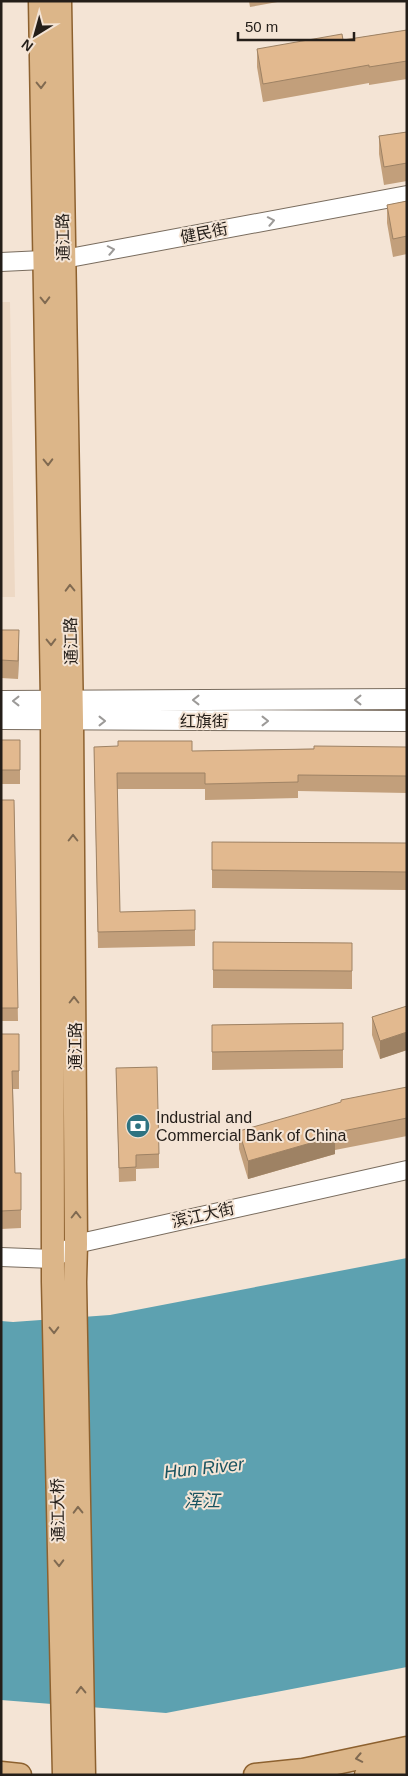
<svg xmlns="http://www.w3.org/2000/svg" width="408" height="1776" font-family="Helvetica,'Noto Sans SC',sans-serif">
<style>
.built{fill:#edd8c4}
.water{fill:#5da1b0}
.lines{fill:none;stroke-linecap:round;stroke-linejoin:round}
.tertiary-casing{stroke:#796c5e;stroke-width:20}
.secondary-casing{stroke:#796c5e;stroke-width:22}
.primary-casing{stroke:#8d612f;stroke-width:25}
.tertiary{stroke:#fff;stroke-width:18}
.secondary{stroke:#fff;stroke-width:20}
.primary{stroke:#dcb689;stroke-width:22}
.wall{fill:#c29f7b}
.shaded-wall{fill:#9e8264}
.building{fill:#e2b98f;stroke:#9e8264}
.oneway{stroke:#806a51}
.oneway2{stroke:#9c9a98}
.labels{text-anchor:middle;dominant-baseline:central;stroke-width:4;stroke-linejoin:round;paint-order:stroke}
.street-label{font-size:16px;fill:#241e19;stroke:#f4e4d5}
.poi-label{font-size:16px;fill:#241e19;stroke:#f4e4d5;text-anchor:start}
.water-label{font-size:18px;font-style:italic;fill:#1a5460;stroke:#f4e4d5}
</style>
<rect width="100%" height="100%" fill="#f4e4d5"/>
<!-- built -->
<path class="built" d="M 1,302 L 10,302 L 15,597 L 1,597 Z"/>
<!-- water -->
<path class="water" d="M 407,1258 L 407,1667 L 166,1713 L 1,1700 L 1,1321 L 13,1322 L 110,1315 Z"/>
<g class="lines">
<!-- tertiary casing -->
<g class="tertiary-casing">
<path id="tertiary" d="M 1,262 L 64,259 L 407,195
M 1,1257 L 53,1259 L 76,1244 L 407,1170"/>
</g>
<!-- secondary casing -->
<g class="secondary-casing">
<path id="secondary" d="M 1,701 L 407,699
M 1,719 L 407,721"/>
</g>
<!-- primary casing -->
<g class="primary-casing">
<path id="primary" d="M 40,1 L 52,700 L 53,1282 L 64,1775
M 60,1 L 72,721 L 76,1244 L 75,1282 L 84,1775
M 1,1773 L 20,1775
M 255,1775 L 303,1770 L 407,1748
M 366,1775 L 407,1767"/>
</g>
<!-- tertiary -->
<use href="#tertiary" class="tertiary"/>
<!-- secondary -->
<use href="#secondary" class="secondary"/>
<!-- primary -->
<use href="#primary" class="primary"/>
</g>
<!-- wall -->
<path class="wall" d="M 249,1 L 283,1 L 250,7 Z
M 407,30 L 407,79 L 369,85 L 369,83 L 263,102 L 257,67 L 257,49 L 343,40 Z
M 407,132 L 407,181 L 384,185 L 379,154 L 379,136 Z
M 407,201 L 407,254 L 393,257 L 387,223 L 387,205 Z
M 1,630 L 19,648 L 18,679 L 1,678 Z
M 1,740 L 20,740 L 20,784 L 1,784 Z
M 94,747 L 192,751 L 407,747 L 407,793 L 298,791 L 298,798 L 205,800 L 205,789 L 117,789 L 120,912 L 195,910 L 195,946 L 98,948 Z
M 1,800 L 14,800 L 18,1021 L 1,1021 Z
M 212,842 L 407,843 L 407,890 L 212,888 Z
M 213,942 L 352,943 L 352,989 L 213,988 Z
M 407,1006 L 407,1050 L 380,1059 L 372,1035 L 372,1017 Z
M 343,1023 L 343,1068 L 212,1070 L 212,1025 Z
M 1,1034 L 19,1034 L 19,1089 L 13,1089 L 15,1173 L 21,1173 L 21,1228 L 1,1229 Z
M 116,1068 L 159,1154 L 159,1168 L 136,1169 L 136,1181 L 119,1182 Z
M 407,1087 L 407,1136 L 335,1150 L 335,1154 L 248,1179 L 239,1149 L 239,1131 Z"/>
<!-- shaded-wall -->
<path class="shaded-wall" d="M 19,630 L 19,648 L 18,679 L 18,661 Z
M 407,1032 L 407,1050 L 380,1059 L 380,1041 Z
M 335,1136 L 335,1154 L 248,1179 L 248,1161 Z"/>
<!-- building -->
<path class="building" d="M 407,30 L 407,61 L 369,67 L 369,65 L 263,84 L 257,49 L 342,34 L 343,40 Z
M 407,132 L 407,163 L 384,167 L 379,136 Z
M 407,201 L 407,236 L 393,239 L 387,205 Z
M 1,630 L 19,630 L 18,661 L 1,660 Z
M 1,740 L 20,740 L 20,770 L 1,770 Z
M 118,741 L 192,741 L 192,751 L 314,749 L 314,746 L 407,747 L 407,776 L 298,775 L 298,782 L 205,784 L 205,773 L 117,773 L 120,912 L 195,910 L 195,930 L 98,932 L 94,747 L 118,746 Z
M 1,800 L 14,800 L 18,1008 L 1,1008 Z
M 212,842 L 407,843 L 407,872 L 212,870 Z
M 213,942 L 352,943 L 352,971 L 213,970 Z
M 407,1006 L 407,1032 L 380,1041 L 372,1017 Z
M 343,1023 L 343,1050 L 212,1052 L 212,1025 Z
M 1,1034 L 19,1034 L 19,1071 L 12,1071 L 15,1173 L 21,1173 L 21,1210 L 1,1211 Z
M 157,1067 L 159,1154 L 136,1155 L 136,1167 L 119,1168 L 116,1068 Z
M 407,1087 L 407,1118 L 333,1133 L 335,1136 L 248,1161 L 239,1131 L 341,1102 L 341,1100 Z"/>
<!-- one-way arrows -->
<defs><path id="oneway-chevron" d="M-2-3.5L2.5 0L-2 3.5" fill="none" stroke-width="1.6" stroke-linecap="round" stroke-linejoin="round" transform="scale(1.25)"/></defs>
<g class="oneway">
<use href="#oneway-chevron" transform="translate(41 85) rotate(89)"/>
<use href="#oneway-chevron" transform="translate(45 300) rotate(89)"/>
<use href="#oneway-chevron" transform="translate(48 462) rotate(89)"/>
<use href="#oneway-chevron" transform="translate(70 588) rotate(-91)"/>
<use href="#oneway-chevron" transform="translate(51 642) rotate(89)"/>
<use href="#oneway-chevron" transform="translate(73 838) rotate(-90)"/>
<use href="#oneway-chevron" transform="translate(74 1000) rotate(-90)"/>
<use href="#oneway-chevron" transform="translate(76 1215) rotate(-90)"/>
<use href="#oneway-chevron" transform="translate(54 1330) rotate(89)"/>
<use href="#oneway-chevron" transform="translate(78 1510) rotate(-91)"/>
<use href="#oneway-chevron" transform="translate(59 1563) rotate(89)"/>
<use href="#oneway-chevron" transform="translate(81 1690) rotate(-91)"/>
<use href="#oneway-chevron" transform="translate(359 1758) rotate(169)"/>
</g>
<g class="oneway2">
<use href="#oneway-chevron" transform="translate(271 221) rotate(-11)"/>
<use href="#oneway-chevron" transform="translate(111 250) rotate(-11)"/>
<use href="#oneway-chevron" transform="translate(196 700) rotate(180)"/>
<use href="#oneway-chevron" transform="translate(358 700) rotate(180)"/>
<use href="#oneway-chevron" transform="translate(16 701) rotate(180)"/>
<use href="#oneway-chevron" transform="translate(102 721)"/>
<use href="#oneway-chevron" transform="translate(265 721)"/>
</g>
<!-- icons -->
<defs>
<g id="bank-disc" transform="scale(1.25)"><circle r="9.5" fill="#2e7381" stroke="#f4e4d5"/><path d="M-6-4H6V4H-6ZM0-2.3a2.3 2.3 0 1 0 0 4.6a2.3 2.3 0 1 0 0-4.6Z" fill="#fff"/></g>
</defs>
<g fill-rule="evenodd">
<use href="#bank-disc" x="138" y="1126"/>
</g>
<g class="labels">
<!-- street labels -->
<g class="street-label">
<text transform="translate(204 233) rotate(-11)">健民街</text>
<text transform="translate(63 237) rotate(-91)">通江路</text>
<text transform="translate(71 641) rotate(-91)">通江路</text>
<text x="204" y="721">红旗街</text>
<text transform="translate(75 1046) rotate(-90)">通江路</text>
<text transform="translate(203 1215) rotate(-13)">滨江大街</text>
<text transform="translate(58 1510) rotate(-91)">通江大桥</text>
</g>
<!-- poi labels -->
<g class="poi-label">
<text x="156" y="1117">Industrial and<tspan x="156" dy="18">Commercial Bank of China</tspan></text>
</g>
<!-- water labels -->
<g class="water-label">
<text transform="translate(204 1468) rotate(-6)">Hun River</text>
<text x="202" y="1501">浑江</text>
</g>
</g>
<!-- border -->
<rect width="408" height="1776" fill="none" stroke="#241e19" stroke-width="5"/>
<!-- north arrow -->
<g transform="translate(35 35) rotate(217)" stroke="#f4e4d5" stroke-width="4" paint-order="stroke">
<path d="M0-4L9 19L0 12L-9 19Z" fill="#241e19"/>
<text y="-8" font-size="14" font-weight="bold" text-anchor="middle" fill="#241e19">N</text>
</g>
<!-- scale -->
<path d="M238 32v8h116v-8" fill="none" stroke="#241e19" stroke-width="2.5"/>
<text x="245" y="32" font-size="15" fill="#241e19" stroke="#f4e4d5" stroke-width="4" paint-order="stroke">50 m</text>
</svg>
